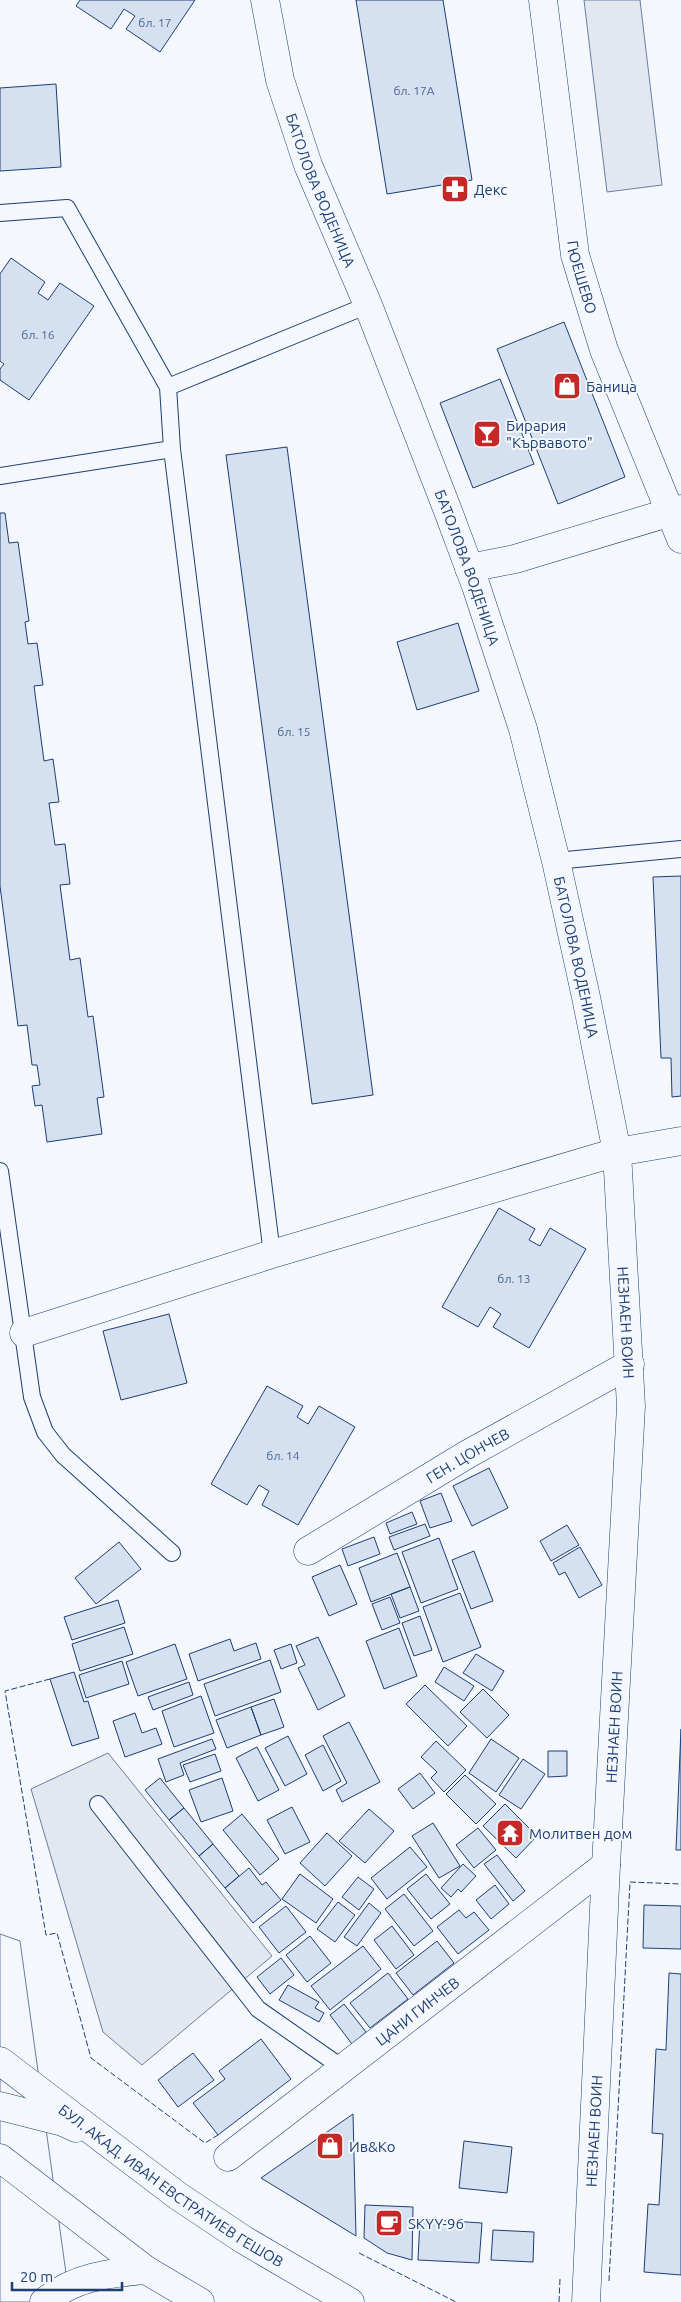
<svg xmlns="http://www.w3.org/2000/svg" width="681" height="2302" font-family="Ubuntu,sans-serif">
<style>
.parking{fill:#e3e8f0;stroke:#687fa3}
.pier{fill:#f4f7fb;stroke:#687fa3}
.building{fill:#d5e0f0;stroke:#1d3f73}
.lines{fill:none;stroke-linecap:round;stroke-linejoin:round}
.service-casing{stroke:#1d3f73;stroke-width:18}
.minor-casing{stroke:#1d3f73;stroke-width:29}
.primary-casing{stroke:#1d3f73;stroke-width:29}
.service{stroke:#f4f7fb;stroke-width:16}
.minor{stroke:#f4f7fb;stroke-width:28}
.primary{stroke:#f4f7fb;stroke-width:28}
.fence{stroke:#1d3f73;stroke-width:1;stroke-dasharray:6 2.5;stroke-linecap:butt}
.labels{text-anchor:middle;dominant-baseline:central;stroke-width:4;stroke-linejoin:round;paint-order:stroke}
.number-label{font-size:12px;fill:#4b6792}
.poi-label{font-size:15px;fill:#1d3f73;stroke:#f4f7fb;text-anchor:start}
.street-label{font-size:15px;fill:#1d3f73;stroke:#f4f7fb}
</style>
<rect width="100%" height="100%" fill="#f4f7fb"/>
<!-- parking -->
<path class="parking" d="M 584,0 L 640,0 L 662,185 L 607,192 Z
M 108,1753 L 272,1956 L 142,2065 L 103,2032 L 31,1789 Z"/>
<!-- pier -->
<path class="pier" d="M 0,1934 L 20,1941 L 70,2302 L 0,2302 Z"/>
<!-- building -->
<path class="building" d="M 80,0 L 195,0 L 160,52 L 126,29 L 135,16 L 124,9 L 111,29 L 76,6 Z
M 356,0 L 443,0 L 472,180 L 387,194 Z
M 56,84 L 61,167 L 0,171 L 0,88 Z
M 11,258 L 45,282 L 38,293 L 48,300 L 60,283 L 94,306 L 29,400 L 0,380 L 0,369 L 4,364 L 0,361 L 0,274 Z
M 564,322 L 625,477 L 558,504 L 497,349 Z
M 500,379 L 534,464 L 473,488 L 440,403 Z
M 287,447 L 373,1095 L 312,1104 L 226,455 Z
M 0,513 L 5,513 L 9,543 L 18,542 L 29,621 L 25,622 L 28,644 L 37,643 L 43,685 L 34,686 L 44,761 L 53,759 L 59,802 L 49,803 L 55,845 L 65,844 L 70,884 L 60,885 L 70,960 L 80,958 L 88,1017 L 93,1016 L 104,1097 L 97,1098 L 102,1134 L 47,1142 L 42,1105 L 35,1106 L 32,1086 L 40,1085 L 37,1065 L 32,1065 L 27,1025 L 18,1026 L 0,886 Z
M 458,623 L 479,691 L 417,710 L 397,642 Z
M 681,876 L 681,1096 L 672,1097 L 671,1058 L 661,1058 L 653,877 Z
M 499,1208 L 535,1229 L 529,1240 L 540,1246 L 550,1228 L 586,1249 L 529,1348 L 493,1327 L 501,1314 L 490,1307 L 478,1327 L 442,1307 Z
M 169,1314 L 187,1383 L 121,1400 L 103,1331 Z
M 267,1386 L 303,1406 L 297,1417 L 308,1424 L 319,1406 L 355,1427 L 298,1525 L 262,1505 L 269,1491 L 259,1485 L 247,1505 L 211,1484 Z
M 489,1468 L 508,1508 L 472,1526 L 453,1486 Z
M 441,1493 L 452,1521 L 430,1528 L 420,1501 Z
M 412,1512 L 417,1524 L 390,1534 L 386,1523 Z
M 425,1524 L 430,1536 L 394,1550 L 389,1537 Z
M 567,1525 L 579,1545 L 551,1561 L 540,1541 Z
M 374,1537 L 380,1554 L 348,1566 L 342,1549 Z
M 439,1538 L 458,1589 L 421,1603 L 402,1552 Z
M 119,1542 L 141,1569 L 96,1604 L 75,1578 Z
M 580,1547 L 602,1585 L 579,1598 L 565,1572 L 559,1575 L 553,1563 Z
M 474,1551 L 493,1601 L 471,1609 L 452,1560 Z
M 397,1553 L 410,1587 L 371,1602 L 359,1568 Z
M 340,1565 L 357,1604 L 329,1616 L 312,1577 Z
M 410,1587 L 419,1611 L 400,1618 L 391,1594 Z
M 460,1593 L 481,1647 L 443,1662 L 423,1607 Z
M 390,1597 L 400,1623 L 382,1630 L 372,1604 Z
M 118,1600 L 125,1623 L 72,1640 L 64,1617 Z
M 420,1616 L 432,1650 L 414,1656 L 402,1623 Z
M 124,1627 L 133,1654 L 80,1671 L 72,1644 Z
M 399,1628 L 417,1676 L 384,1689 L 366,1641 Z
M 318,1637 L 345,1696 L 318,1710 L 298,1668 L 305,1665 L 296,1646 Z
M 230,1639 L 234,1651 L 256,1643 L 261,1659 L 198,1681 L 189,1654 Z
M 175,1644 L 187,1679 L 138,1696 L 126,1662 Z
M 291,1644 L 297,1663 L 281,1669 L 274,1650 Z
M 476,1654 L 504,1671 L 492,1691 L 463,1673 Z
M 270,1660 L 281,1692 L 215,1716 L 204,1684 Z
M 122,1661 L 129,1684 L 86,1698 L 79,1675 Z
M 444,1667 L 474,1686 L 464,1701 L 435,1682 Z
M 74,1672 L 84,1702 L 88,1701 L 99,1738 L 72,1746 L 50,1679 Z
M 189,1682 L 193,1695 L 153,1710 L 148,1697 Z
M 425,1685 L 467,1726 L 448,1746 L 406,1704 Z
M 483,1689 L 509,1715 L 487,1738 L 460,1712 Z
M 201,1696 L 214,1733 L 174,1747 L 162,1711 Z
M 274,1699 L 284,1727 L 261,1735 L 251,1707 Z
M 251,1707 L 261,1735 L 227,1748 L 216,1720 Z
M 135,1713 L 142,1733 L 156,1728 L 162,1744 L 125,1757 L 113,1721 Z
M 349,1722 L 380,1782 L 342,1802 L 336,1790 L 347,1783 L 323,1736 Z
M 681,1729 L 681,1850 L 676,1850 Z
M 288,1736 L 307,1774 L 285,1786 L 265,1748 Z
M 212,1739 L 216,1749 L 180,1763 L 184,1775 L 166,1782 L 158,1759 Z
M 491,1739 L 519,1758 L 496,1792 L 469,1773 Z
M 436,1741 L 466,1770 L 444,1792 L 431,1778 L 437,1772 L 421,1757 Z
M 323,1745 L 341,1781 L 323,1791 L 305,1755 Z
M 257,1747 L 279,1790 L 258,1801 L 236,1758 Z
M 548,1751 L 567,1751 L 567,1776 L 548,1777 Z
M 215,1754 L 221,1771 L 190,1782 L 183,1765 Z
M 523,1759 L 545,1774 L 521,1809 L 499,1795 Z
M 420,1773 L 435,1793 L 413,1809 L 398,1789 Z
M 465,1775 L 496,1804 L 476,1824 L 446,1794 Z
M 160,1778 L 184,1808 L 169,1820 L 145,1790 Z
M 222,1778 L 233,1811 L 201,1822 L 189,1790 Z
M 505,1804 L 537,1836 L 516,1858 L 483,1826 Z
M 292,1807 L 310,1842 L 285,1854 L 267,1820 Z
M 184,1808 L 213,1844 L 199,1856 L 169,1820 Z
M 369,1809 L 394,1831 L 365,1863 L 339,1841 Z
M 242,1814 L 279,1859 L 260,1875 L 223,1830 Z
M 433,1823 L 460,1866 L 439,1878 L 412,1836 Z
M 478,1828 L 496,1850 L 474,1868 L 456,1845 Z
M 327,1833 L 352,1856 L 325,1886 L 300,1863 Z
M 213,1844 L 239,1876 L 225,1888 L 199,1856 Z
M 410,1847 L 427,1867 L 387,1899 L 371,1878 Z
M 497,1855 L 525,1891 L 513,1901 L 484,1864 Z
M 463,1864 L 476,1876 L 461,1892 L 458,1889 L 451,1897 L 441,1888 Z
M 249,1868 L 262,1885 L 266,1882 L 281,1900 L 253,1923 L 225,1888 Z
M 300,1874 L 333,1899 L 316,1923 L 282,1899 Z
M 426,1874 L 450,1904 L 431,1919 L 407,1889 Z
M 358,1877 L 374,1889 L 359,1910 L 342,1897 Z
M 495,1885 L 509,1904 L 491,1919 L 476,1900 Z
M 404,1894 L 433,1931 L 414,1946 L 385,1909 Z
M 338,1902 L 355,1915 L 335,1942 L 317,1929 Z
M 369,1903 L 381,1913 L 357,1946 L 344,1937 Z
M 644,1905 L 681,1906 L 681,1949 L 643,1948 Z
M 286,1906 L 306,1932 L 279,1953 L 259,1927 Z
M 459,1910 L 466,1918 L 474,1912 L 489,1930 L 458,1954 L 437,1927 Z
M 392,1926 L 414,1955 L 396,1969 L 374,1940 Z
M 310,1936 L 331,1963 L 307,1982 L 286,1955 Z
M 437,1941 L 454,1963 L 413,1995 L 396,1973 Z
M 363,1946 L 381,1969 L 330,2010 L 311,1986 Z
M 281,1958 L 294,1975 L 270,1994 L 257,1977 Z
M 388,1973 L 408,1999 L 370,2028 L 350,2003 Z
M 669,1973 L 681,1974 L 681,2275 L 644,2272 L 648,2204 L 659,2205 L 663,2134 L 652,2133 L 656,2049 L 666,2050 Z
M 288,1985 L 319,2002 L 315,2008 L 324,2013 L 319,2022 L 279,2000 Z
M 344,2004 L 366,2032 L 352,2044 L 330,2015 Z
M 261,2039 L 291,2079 L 218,2135 L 193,2103 L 225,2079 L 219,2071 Z
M 193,2053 L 214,2080 L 178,2107 L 158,2080 Z
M 353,2114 L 356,2236 L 261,2178 Z
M 464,2141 L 512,2147 L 507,2193 L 459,2188 Z
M 365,2205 L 413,2207 L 412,2260 L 387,2253 L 364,2238 Z
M 420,2219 L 482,2223 L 479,2263 L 418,2260 Z
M 493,2230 L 534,2232 L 533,2262 L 491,2260 Z"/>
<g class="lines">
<!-- service casing -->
<g class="service-casing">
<path id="service" d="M 0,213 L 67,208 L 168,387 L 172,449 L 272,1254
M 168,387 L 368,305
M 0,476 L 172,449
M 556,861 L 681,849
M 0,1171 L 32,1397 L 45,1432 L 63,1455 L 172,1553
M 98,1804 L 258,2009 L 344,2069"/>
</g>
<!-- minor casing -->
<g class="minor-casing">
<g id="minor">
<path id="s1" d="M 265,0 L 280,80 L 308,165 L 368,305 L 448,511 L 476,586 L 523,729 L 556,861 L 586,997 L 617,1152 L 631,1406 L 606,1865 L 586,2302"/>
<path id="s2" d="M 543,0 L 575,255 L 604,350 L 681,539"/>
<path d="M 469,568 L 515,559 L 681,509"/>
<path d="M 24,1333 L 272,1254 L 617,1152 L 681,1141"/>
<path id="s3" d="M 308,1551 L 468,1454 L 630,1364"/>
<path id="s4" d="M 228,2157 L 606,1865"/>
</g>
</g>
<!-- primary casing -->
<g class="primary-casing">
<g id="primary">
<path id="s5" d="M 0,2061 L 178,2196 L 244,2240 L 350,2302"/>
<path d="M 0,2106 L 63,2122 L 76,2128"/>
<path d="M 0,2158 L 146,2270 L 200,2302"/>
<path d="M 44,2302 C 74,2277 108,2273 146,2270"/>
</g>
</g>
<!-- service -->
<use href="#service" class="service"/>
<!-- minor -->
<use href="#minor" class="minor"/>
<!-- primary -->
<use href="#primary" class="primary"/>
<!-- fence -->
<path class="fence" d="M 50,1679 L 5,1691 L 46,1935 L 57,1933 L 91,2058 L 205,2143 L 218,2135
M 359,2253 L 456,2302
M 609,2281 L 630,1882 L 681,1884
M 559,2302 L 560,2279"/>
</g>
<!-- icons -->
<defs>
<g id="pharmacy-square" transform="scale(1.4375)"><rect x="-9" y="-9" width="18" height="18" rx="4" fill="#c62828" stroke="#f4f7fb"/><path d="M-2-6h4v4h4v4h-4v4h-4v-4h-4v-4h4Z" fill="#fff"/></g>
<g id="shop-square" transform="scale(1.4375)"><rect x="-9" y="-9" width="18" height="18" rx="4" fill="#c62828" stroke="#f4f7fb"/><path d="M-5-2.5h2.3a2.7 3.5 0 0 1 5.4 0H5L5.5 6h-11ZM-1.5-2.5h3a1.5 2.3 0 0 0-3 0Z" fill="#fff"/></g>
<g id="bar-square" transform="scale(1.4375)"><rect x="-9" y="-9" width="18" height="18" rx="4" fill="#c62828" stroke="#f4f7fb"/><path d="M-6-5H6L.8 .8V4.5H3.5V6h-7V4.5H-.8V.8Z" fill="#fff"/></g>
<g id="temple-square" transform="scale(1.4375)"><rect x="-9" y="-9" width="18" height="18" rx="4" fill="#c62828" stroke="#f4f7fb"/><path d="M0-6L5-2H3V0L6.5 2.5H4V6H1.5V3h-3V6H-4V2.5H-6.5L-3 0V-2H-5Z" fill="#fff"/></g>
<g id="cafe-square" transform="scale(1.4375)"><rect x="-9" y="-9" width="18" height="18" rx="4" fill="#c62828" stroke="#f4f7fb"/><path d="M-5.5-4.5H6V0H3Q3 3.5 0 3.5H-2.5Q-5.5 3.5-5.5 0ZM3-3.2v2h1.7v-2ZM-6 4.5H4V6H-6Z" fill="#fff"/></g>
</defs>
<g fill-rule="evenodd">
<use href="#pharmacy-square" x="455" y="189"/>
<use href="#shop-square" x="567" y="386"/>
<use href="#bar-square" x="487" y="434"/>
<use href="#temple-square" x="510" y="1833"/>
<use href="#shop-square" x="330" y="2146"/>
<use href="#cafe-square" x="389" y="2223"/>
</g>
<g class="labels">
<!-- number labels -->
<g class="number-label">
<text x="155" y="22">бл. 17</text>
<text x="414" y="90">бл. 17А</text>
<text x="38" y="334">бл. 16</text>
<text x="294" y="731">бл. 15</text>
<text x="514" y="1278">бл. 13</text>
<text x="283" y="1455">бл. 14</text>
</g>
<!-- poi labels -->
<g class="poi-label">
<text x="474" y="189">Декс</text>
<text x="586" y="386">Баница</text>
<text x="506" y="425">Бирария<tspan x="506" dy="17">"Кървавото"</tspan></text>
<text x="529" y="1833">Молитвен дом</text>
<text x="349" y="2146">Ив&amp;Ко</text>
<text x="408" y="2223">SKYY-96</text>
</g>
<!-- street labels -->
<g class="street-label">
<text stroke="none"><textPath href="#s1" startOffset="199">БАТОЛОВА ВОДЕНИЦА</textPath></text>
<text stroke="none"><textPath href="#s2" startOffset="280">ГЮЕШЕВО</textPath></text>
<text stroke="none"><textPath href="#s1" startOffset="604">БАТОЛОВА ВОДЕНИЦА</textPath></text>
<text stroke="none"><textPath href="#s1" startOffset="1009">БАТОЛОВА ВОДЕНИЦА</textPath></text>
<text stroke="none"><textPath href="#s1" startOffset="1379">НЕЗНАЕН ВОИН</textPath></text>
<text stroke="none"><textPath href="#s3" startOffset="186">ГЕН. ЦОНЧЕВ</textPath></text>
<text transform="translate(614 1727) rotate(-87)">НЕЗНАЕН ВОИН</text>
<text stroke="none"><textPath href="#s4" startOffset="239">ЦАНИ ГИНЧЕВ</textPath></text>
<text transform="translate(594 2131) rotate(-87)">НЕЗНАЕН ВОИН</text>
<text stroke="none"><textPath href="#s5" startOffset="212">БУЛ. АКАД. ИВАН ЕВСТРАТИЕВ ГЕШОВ</textPath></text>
</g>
</g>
<!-- scale -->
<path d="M12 2282v8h110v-8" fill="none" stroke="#1d3f73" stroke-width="2.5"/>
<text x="20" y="2282" font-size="15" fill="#1d3f73" stroke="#f4f7fb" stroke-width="4" paint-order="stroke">20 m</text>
</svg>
